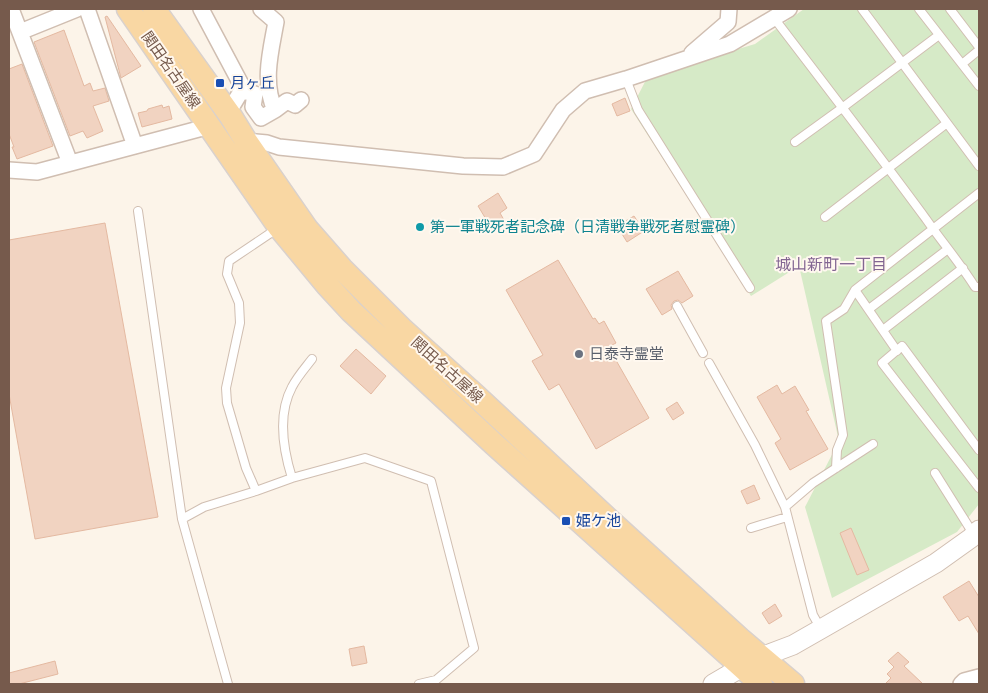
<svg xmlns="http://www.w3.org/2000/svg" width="988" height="693" font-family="Figtree,'Noto Sans JP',sans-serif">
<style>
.green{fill:#d6eac7}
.building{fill:#f1d3c1;stroke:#e4b9a1}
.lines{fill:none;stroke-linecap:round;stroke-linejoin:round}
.service-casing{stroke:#d0beb1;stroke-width:10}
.minor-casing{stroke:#d0beb1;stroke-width:18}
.tertiary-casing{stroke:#d0beb1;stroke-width:21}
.primary-casing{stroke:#d9d1cd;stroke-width:25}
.service{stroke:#fff;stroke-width:8}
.minor{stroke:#fff;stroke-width:15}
.tertiary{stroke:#fff;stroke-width:19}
.primary{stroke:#f9d7a3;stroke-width:22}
.transit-dot{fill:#1a4fb4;stroke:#fff8ef;stroke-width:2}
.culture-dot{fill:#0f9aa8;stroke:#fff8ef;stroke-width:2}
.worship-dot{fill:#6b7280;stroke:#fff8ef;stroke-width:2}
.labels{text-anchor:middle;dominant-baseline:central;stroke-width:4;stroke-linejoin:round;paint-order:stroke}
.street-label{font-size:15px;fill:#765a4c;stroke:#fff8ef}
.transit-label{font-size:15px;fill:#164399;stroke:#fff8ef;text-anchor:start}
.culture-label{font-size:15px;fill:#0d838f;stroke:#fff8ef;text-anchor:start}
.worship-label{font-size:15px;fill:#5b616d;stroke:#fff8ef;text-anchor:start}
.neighbourhood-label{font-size:16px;fill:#826592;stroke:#fff8ef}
</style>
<rect width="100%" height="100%" fill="#fcf4e9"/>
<!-- green -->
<path class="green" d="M 804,9 L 979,9 L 979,504 L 957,532 L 832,598 L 805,507 L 839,441 L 799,266 L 751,296 L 631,109 L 648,76 L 755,44 Z"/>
<!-- building -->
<path class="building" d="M 107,16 L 141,66 L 121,78 L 105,17 Z
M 64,30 L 84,86 L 90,83 L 93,91 L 105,88 L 109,101 L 93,106 L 103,131 L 87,138 L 83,131 L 70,136 L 34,42 Z
M 22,64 L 53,146 L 17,159 L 12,147 L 14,147 L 9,134 L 9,69 Z
M 625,98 L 630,111 L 617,116 L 612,104 Z
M 162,105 L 163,108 L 169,106 L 172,119 L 142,127 L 138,113 L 147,111 L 148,109 Z
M 498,193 L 507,208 L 500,213 L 504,220 L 492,229 L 478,206 Z
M 634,216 L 644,231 L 627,242 L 617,226 Z
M 105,223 L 158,517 L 35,539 L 9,394 L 9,240 Z
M 558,260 L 593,319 L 595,318 L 599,324 L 604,321 L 616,343 L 612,345 L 617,353 L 613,355 L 649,418 L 596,449 L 559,384 L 549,390 L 532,361 L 543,355 L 506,290 Z
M 678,271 L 693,296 L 682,303 L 678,300 L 674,301 L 671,305 L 672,309 L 662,315 L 646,289 Z
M 356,349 L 386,376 L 371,394 L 340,366 Z
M 777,385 L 782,394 L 795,386 L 809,410 L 806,411 L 828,449 L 790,470 L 775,443 L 781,439 L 757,397 Z
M 677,402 L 684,413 L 673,420 L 666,409 Z
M 754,485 L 760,499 L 747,504 L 741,491 Z
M 851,528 L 869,570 L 857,575 L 840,533 Z
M 969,581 L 979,597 L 979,634 L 968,616 L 959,621 L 943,597 Z
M 775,604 L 782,616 L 769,624 L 762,613 Z
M 364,646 L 367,663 L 352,666 L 349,649 Z
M 898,652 L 909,662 L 904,666 L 923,684 L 885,684 L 891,678 L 887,674 L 894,667 L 888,661 Z
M 55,661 L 58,674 L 19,684 L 9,684 L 9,673 Z"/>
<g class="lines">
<!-- service casing -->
<g class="service-casing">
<path id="service" d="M 862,9 L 979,166
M 919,9 L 979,86
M 950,9 L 979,47
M 774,18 C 825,85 876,151 926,219 C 942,242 960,263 975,287 L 979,287
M 962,64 L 979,50
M 626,79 L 638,110 L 750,288
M 795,142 L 842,108 L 939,35
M 138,211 L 182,519
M 825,217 L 947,123
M 855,290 L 897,351
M 677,306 L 703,353
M 869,309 L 948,249
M 883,330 L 963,268
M 709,363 L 755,445 L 785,507 L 813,615 L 821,629
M 979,450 L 902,346 L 882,363 L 979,488
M 836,468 L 837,450 L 843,435 L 826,321 L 844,309 L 855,290 L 979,193
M 935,473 L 974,535
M 292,478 C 283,449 277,415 292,387 C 297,377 305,368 312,359
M 256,491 L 246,468 L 227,403 L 226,388 L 240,323 L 239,303 L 227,274 L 229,261 L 278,228
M 785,507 L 813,483 L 873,444
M 751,528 L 787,517
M 228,684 L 182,519 L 204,507 L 256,491 L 292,478 L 365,458 L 431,481 L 474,648 L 436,680 L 419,684"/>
</g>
<!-- minor casing -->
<g class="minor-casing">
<path id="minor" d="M 11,9 L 70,163
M 87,9 L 135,146
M 201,9 L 243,88 L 228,113
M 20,32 L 77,9
M 692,53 L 728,22 L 729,9
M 241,91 L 255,94 L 253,107 L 261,118 L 275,110 C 262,82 271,50 276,22 L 261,9
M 275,110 L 287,101 L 295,105 L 301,100
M 246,141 L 267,143 L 279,147 L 463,166 L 503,167 L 534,154 L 563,110 L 585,91 L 626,79 L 730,44 L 789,9
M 9,170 L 37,172 L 210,126
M 961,684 L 964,681 L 979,677"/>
</g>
<!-- tertiary casing -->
<g class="tertiary-casing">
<path id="tertiary" d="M 713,684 L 742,667 L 761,657 L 793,645 L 821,629 L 936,563 L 971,538 L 979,530"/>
</g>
<!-- primary casing -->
<g class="primary-casing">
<path id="primary" d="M 128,9 L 279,227 L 327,285 L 351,311 L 494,444 L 761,684
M 154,9 L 230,115 L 246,141 L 307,229 L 342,269 L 403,330 L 476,396 L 610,521 L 740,639 L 793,684"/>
</g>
<!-- service -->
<use href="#service" class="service"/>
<!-- minor -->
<use href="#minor" class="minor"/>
<!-- tertiary -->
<use href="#tertiary" class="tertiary"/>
<!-- primary -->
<use href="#primary" class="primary"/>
</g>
<!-- markers -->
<g class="transit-dot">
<rect x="215" y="78" width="10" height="10" rx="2.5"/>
<rect x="561" y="516" width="10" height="10" rx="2.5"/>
</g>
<circle class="culture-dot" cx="420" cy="227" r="5"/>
<circle class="worship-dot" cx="579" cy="354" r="5"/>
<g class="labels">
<!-- street labels -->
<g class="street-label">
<text transform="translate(171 70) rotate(55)">関田名古屋線</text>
<text transform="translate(447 370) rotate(42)">関田名古屋線</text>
</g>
<!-- transit labels -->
<g class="transit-label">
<text x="230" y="83">月ヶ丘</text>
<text x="576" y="521">姫ケ池</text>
</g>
<!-- culture labels -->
<g class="culture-label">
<text x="430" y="227">第一軍戦死者記念碑（日清戦争戦死者慰霊碑）</text>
</g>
<!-- worship labels -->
<g class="worship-label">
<text x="589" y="354">日泰寺霊堂</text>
</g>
<!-- neighbourhood labels -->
<g class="neighbourhood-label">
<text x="831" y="264">城山新町一丁目</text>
</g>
</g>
<!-- border -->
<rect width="988" height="693" fill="none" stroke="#765a4c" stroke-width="20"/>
</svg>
